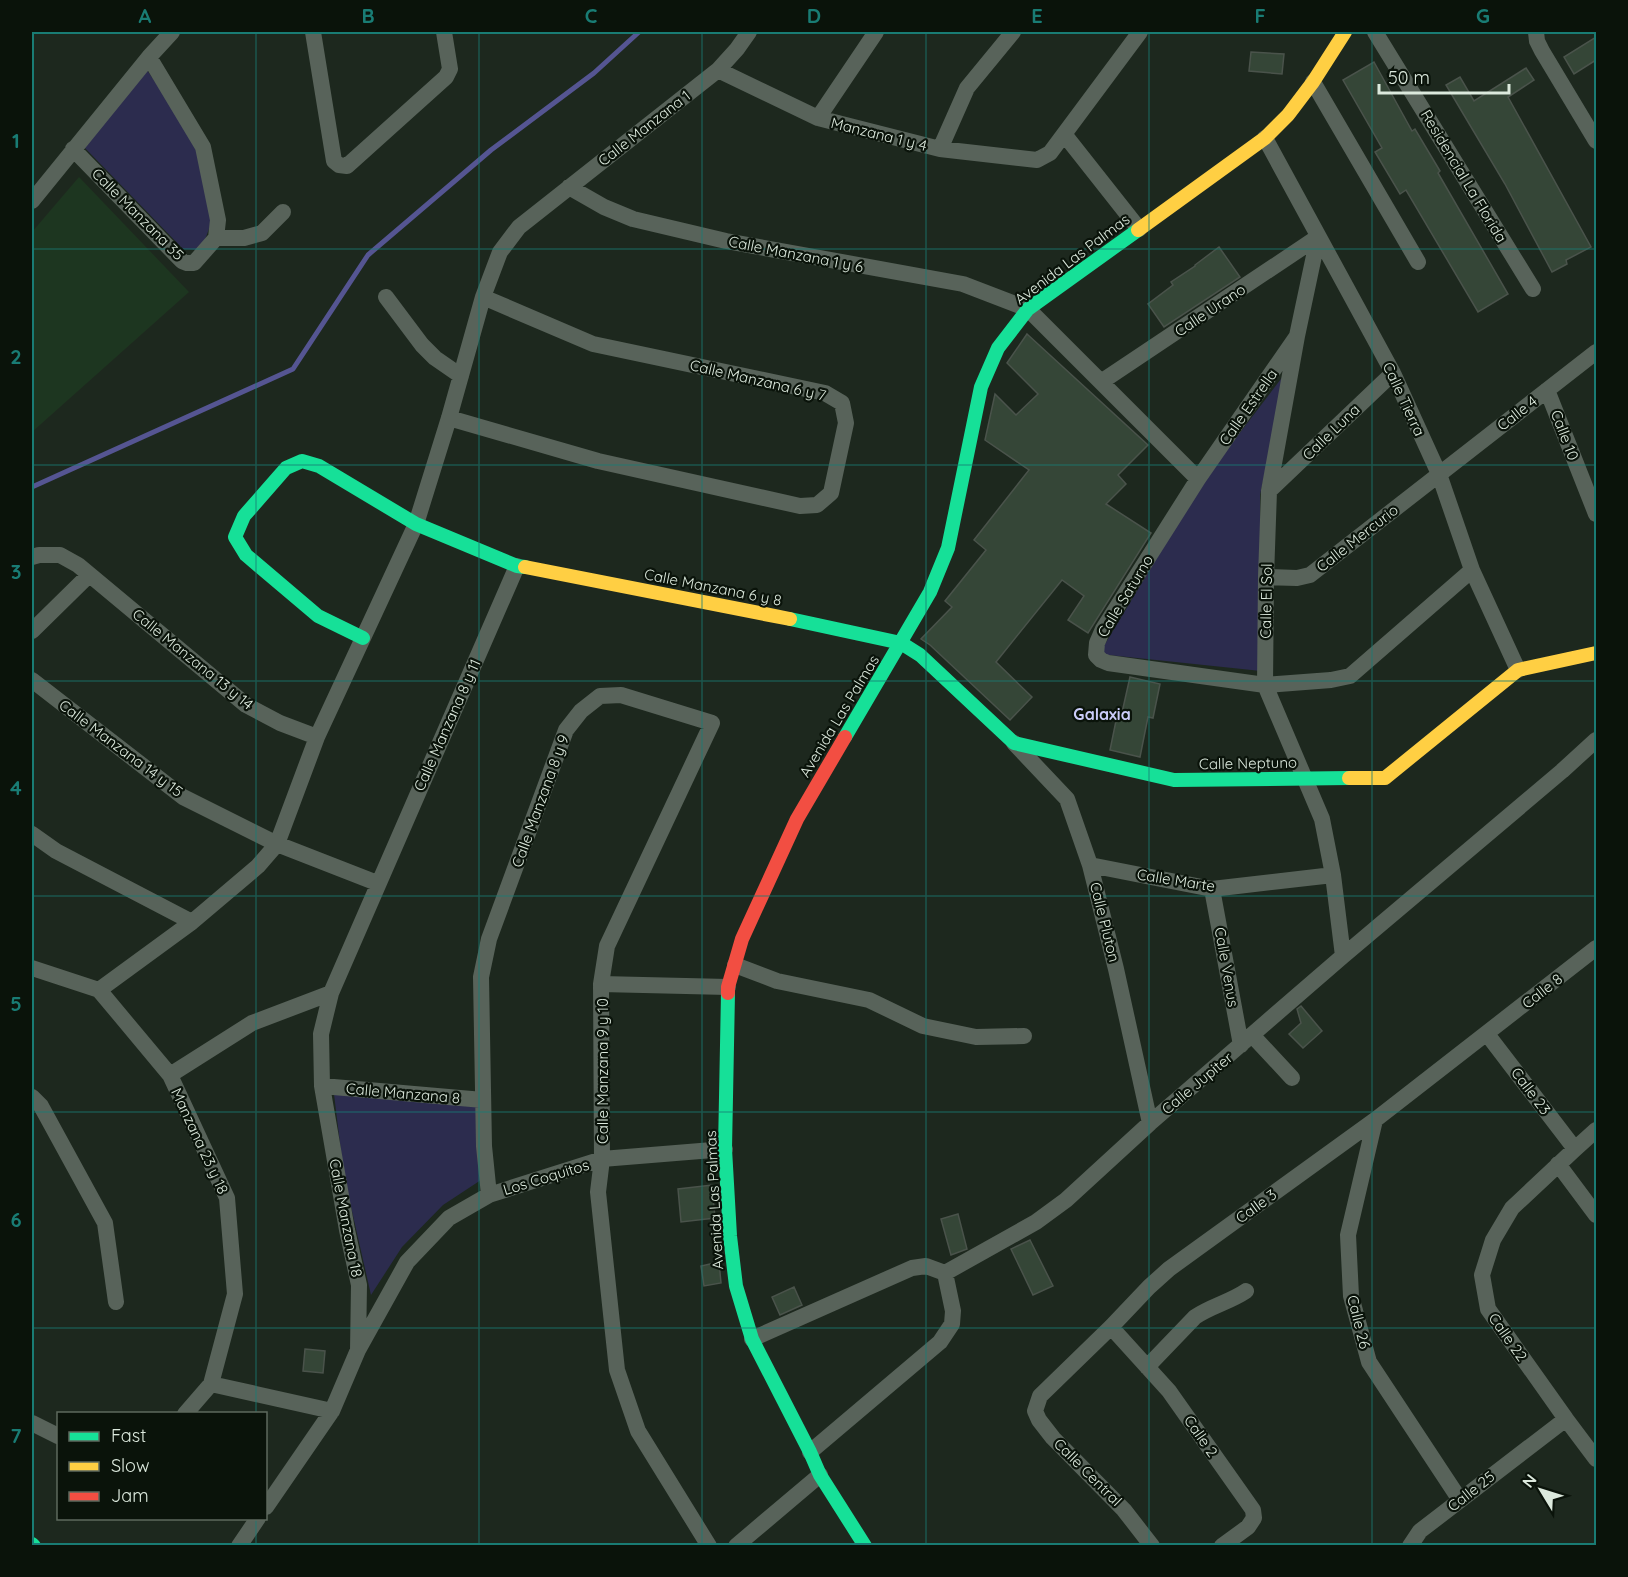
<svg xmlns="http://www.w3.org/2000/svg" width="1628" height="1577" font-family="Quicksand,sans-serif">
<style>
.built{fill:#1d3620}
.green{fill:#2c2c4e}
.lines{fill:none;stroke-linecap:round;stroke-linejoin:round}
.stream{stroke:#555592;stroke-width:5}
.building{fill:#354637;stroke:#4a534b;stroke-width:1.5}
.street{stroke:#58635a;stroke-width:16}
.fast{stroke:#16e098;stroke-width:14}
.slow{stroke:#ffcf43;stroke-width:14}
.jam{stroke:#f24e42;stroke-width:14}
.grid{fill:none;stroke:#197c74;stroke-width:1.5;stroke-opacity:0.55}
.labels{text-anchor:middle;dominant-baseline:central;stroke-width:4.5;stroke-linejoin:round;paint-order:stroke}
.street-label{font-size:15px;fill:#dce9dd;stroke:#0a130a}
.neighbourhood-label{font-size:16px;font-weight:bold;fill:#cbcdf9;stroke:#0a130a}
.neatline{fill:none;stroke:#197c74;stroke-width:2}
.grid-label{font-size:20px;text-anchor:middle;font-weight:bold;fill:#197c74}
</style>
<rect width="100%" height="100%" fill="#1d281e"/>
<!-- built -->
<path class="built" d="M 79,177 L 189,292 L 32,432 L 32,232 Z"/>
<!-- green -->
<path class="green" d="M 147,70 L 199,146 L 212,221 L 201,250 L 183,249 L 84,147 Z
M 1287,371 L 1260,495 L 1261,671 L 1099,654 L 1203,481 Z
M 334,1094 L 480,1105 L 481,1180 L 443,1205 L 402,1247 L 371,1295 L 344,1176 Z"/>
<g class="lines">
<!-- stream -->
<path class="stream" d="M 32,487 L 293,369 L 368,255 L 491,150 L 594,73 L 639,32"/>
</g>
<!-- building -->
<path class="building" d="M 1596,37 L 1596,60 L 1574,74 L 1564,57 Z
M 1251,52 L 1284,54 L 1282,74 L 1249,71 Z
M 1374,62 L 1412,131 L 1415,129 L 1440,171 L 1438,173 L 1508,294 L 1478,312 L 1406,190 L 1400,194 L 1375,152 L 1382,148 L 1343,80 Z
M 1526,68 L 1534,80 L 1508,97 L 1591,247 L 1566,260 L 1567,264 L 1552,272 L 1505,184 L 1446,85 L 1460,77 L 1474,101 Z
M 1219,247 L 1240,277 L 1164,327 L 1148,304 L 1173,285 L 1171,282 L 1195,266 L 1195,265 Z
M 1027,334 L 1148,445 L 1118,475 L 1126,484 L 1106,504 L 1151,533 L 1088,633 L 1068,620 L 1084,596 L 1062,580 L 996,662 L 1032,697 L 1010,720 L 930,645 L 921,639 L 952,607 L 945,601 L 986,550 L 974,540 L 1029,470 L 985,440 L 995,394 L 1016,415 L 1038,394 L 1007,363 Z
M 1130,677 L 1160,684 L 1153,718 L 1148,717 L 1140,757 L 1110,750 L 1117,716 L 1121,717 Z
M 1301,1006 L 1322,1031 L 1303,1048 L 1289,1034 L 1301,1023 L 1297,1009 Z
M 712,1185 L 715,1218 L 681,1222 L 678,1189 Z
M 958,1214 L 967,1249 L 951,1255 L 941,1219 Z
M 1030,1240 L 1053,1286 L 1033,1295 L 1011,1249 Z
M 719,1262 L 721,1283 L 704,1286 L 701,1266 Z
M 794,1287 L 802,1305 L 780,1315 L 772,1297 Z
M 305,1349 L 325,1351 L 323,1373 L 303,1371 Z"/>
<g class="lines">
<!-- street -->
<path class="street" d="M 313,32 L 334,161 L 339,165 L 347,166 L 446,77 L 450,69 L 444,32
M 1375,32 L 1533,289
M 1536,32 L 1537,41 L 1542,51 L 1596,141
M 718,70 L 818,118 L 940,149 L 1037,160 L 1050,153 L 1140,32
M 1313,82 L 1418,262
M 818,118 L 876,32
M 1064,134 L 1139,229
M 1265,138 L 1393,373 L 1439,474 L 1472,570 L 1518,670
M 73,149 L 182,261 L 187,263 L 194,263 L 216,238 L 218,220 L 203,147 L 149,57
M 940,149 L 967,88 L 1013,32
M 569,187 L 604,207 L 633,219 L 726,241 L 963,284 L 1028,309 L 1198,479
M 32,201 L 149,57 L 172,32
M 1318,237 L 1297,336 L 1269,491 L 1266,577 L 1265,685 L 1322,819 L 1333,875 L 1343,956
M 216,238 L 244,238 L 262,233 L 283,212
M 386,297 L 422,345 L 435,358 L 461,376
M 1297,336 L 1198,479 L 1103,629 L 1097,643 L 1096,655 L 1101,660 L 1108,663 L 1265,685 L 1331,680 L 1350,676 L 1472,570
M 1101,382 L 1318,237
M 1547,390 L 1596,514
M 449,418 L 598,461 L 800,506 L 817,505 L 831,493 L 846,423 L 842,403 L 825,393 L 593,344 L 483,297
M 1269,491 L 1393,373
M 32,557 L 39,555 L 60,555 L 78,565 L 246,705 L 280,723 L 317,737
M 1266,577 L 1297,578 L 1310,575 L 1596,352
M 32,631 L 89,575
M 32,680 L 183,797 L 277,844 L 377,883
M 1014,743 L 1067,799 L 1090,865 L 1116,969 L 1150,1123
M 32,834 L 56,851 L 192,922
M 1090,865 L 1212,889 L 1333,875
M 1212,889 L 1241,1045
M 735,965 L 777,981 L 869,1000 L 923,1026 L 976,1037 L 1024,1036
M 32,968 L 99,990
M 601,984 L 728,987
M 99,990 L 192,922 L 258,866 L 277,844 L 317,737 L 416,524 L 449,418 L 483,297 L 500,252 L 519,227 L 718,70 L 737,49 L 749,32
M 99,990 L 170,1075 L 227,1198 L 235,1294 L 211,1384 L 185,1414
M 1487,1034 L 1575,1149
M 1252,1035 L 1292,1078
M 170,1075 L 252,1023 L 331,993
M 322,1086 L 483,1100
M 32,1097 L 41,1106 L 105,1223 L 116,1302
M 1375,1120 L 1348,1235 L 1351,1296 L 1369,1362 L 1460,1500
M 1596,1130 L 1575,1149 L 1512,1208 L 1493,1240 L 1482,1275 L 1488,1309 L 1566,1419 L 1596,1459
M 1558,1164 L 1596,1215
M 489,1195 L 484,1146 L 481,977 L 489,939 L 566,730 L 581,711 L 600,696 L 621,695 L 712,723 L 607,946 L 601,984 L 602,1159 L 598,1192 L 617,1370 L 638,1431 L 709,1546
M 1111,1327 L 1169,1391 L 1253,1510 L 1254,1518 L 1248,1527 L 1222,1546
M 752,1339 L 912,1268 L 926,1266 L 945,1273 L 1036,1222 L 1066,1200 L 1150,1123 L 1343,956 L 1562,771 L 1596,740
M 358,1350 L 359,1285 L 347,1230 L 322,1086 L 321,1034 L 331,993 L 517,566
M 1147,1367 L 1195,1317 C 1211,1306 1230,1302 1246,1291
M 211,1384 L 332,1411
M 32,1423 L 58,1436
M 810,1452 L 940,1342 L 952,1324 L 953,1311 L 945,1273
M 266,1507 L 332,1411 L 358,1350 L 407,1262 L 449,1218 L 489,1195 L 602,1159 L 725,1149
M 239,1546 L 258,1518
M 736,1546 L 820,1475
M 1152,1546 L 1124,1510 L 1053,1438 L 1039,1420 L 1035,1411 L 1040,1396 L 1111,1327 L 1149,1287 L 1169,1269 L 1375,1120 L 1596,948
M 1410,1546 L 1420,1531 L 1566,1419"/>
<!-- fast -->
<path class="fast" d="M 790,619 L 901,643 L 920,655 L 1014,743 L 1174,780 L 1349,778
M 363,638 L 318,616 L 246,555 L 235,537 L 244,516 L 286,468 L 302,461 L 319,466 L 416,524 L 517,566 L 525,567
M 845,737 L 930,592 L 948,548 L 981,387 L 998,348 L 1028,309 L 1138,230
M 728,993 L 725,1149 L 730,1236 L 736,1286 L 752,1339 L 810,1452 L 820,1475 L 865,1546
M 32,1544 L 34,1546"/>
<!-- slow -->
<path class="slow" d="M 1138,230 L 1265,138 L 1288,115 L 1313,82 L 1345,32
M 525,567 L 790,619
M 1349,778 L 1385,778 L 1518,670 L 1596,653"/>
<!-- jam -->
<path class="jam" d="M 728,993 L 728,987 L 742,939 L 797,819 L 845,737"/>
</g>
<!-- grid -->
<path class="grid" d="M 256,32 L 256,1414M 479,32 L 479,1546M 702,32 L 702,1546M 926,32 L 926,1546M 1149,32 L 1149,1546M 1372,32 L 1372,1546M 32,249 L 1596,249M 32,465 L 1596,465M 32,681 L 1596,681M 32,896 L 1596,896M 32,1112 L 1596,1112M 32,1328 L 1596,1328M 256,1518 L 256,1546"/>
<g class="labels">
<!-- street labels -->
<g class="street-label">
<text transform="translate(644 128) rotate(-38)">Calle Manzana 1</text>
<text transform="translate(879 134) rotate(14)">Manzana 1 y 4</text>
<text transform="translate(1464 176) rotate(59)">Residencial La Florida</text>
<text transform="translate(138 214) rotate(45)">Calle Manzana 35</text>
<text transform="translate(796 254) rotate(11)">Calle Manzana 1 y 6</text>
<text transform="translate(1072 259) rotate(-37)">Avenida Las Palmas</text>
<text transform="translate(1210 310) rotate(-34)">Calle Urano</text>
<text transform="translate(758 380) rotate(13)">Calle Manzana 6 y 7</text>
<text transform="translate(1404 399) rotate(65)">Calle Tierra</text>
<text transform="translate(1248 407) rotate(-55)">Calle Estrella</text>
<text transform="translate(1517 413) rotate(-38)">Calle 4</text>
<text transform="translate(1331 432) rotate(-44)">Calle Luna</text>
<text transform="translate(1565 435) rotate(69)">Calle 10</text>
<text transform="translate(1357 538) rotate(-38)">Calle Mercurio</text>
<text transform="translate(713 587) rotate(11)">Calle Manzana 6 y 8</text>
<text transform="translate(1125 596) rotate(-59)">Calle Saturno</text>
<text transform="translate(1266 601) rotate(-89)">Calle El Sol</text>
<text transform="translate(193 659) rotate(39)">Calle Manzana 13 y 14</text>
<text transform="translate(839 716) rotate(-59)">Avenida Las Palmas</text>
<text transform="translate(447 725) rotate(-66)">Calle Manzana 8 y 11</text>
<text transform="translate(121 748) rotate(37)">Calle Manzana 14 y 15</text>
<text transform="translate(1248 763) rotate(-1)">Calle Neptuno</text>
<text transform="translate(540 801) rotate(-70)">Calle Manzana 8 y 9</text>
<text transform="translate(1176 880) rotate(9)">Calle Marte</text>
<text transform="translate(1105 922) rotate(76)">Calle Pluton</text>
<text transform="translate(1227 967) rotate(80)">Calle Venus</text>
<text transform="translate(1542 991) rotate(-38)">Calle 8</text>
<text transform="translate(602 1071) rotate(-90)">Calle Manzana 9 y 10</text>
<text transform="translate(1197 1083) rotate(-40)">Calle Jupiter</text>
<text transform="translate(1531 1091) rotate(53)">Calle 23</text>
<text transform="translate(403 1093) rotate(5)">Calle Manzana 8</text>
<text transform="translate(200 1141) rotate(65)">Manzana 23 y 18</text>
<text transform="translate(546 1177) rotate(-17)">Los Coquitos</text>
<text transform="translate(714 1200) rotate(-93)">Avenida Las Palmas</text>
<text transform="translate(1256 1206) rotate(-36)">Calle 3</text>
<text transform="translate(346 1218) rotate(79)">Calle Manzana 18</text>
<text transform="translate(1359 1322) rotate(76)">Calle 26</text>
<text transform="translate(1508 1337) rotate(55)">Calle 22</text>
<text transform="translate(1201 1436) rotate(55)">Calle 2</text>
<text transform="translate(1088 1472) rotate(45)">Calle Central</text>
<text transform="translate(1471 1491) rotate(-38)">Calle 25</text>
</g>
<!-- neighbourhood labels -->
<g class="neighbourhood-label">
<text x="1102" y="714">Galaxia</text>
</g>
</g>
<!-- border -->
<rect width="1628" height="1577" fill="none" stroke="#0a130a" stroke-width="66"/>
<!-- legend -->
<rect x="57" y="1412" width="210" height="108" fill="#0a130a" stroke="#5e695e" stroke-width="1.5"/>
<rect x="69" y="1432" width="30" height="9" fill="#16e098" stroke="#5e695e" stroke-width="1.5"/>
<text x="111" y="1442" font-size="18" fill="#dce9dd">Fast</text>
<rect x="69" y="1462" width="30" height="9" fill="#ffcf43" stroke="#5e695e" stroke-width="1.5"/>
<text x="111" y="1472" font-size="18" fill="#dce9dd">Slow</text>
<rect x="69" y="1492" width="30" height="9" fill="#f24e42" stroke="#5e695e" stroke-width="1.5"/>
<text x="111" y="1502" font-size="18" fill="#dce9dd">Jam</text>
<!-- north arrow -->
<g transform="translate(1541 1490) rotate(308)" stroke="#0a130a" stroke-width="4.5" paint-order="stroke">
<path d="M0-4.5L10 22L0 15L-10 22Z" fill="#dce9dd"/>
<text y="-9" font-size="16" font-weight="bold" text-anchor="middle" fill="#dce9dd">N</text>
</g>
<!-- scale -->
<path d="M1379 84v9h130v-9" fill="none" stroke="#dce9dd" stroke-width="3"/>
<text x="1388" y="84" font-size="18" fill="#dce9dd" stroke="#0a130a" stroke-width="4.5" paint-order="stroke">50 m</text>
<rect x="33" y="33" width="1562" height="1511" class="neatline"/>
<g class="grid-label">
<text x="145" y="23">A</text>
<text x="368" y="23">B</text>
<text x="591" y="23">C</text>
<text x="814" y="23">D</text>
<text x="1037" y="23">E</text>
<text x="1260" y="23">F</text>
<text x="1483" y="23">G</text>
<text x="16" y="148">1</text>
<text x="16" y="364">2</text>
<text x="16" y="579">3</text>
<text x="16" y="795">4</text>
<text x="16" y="1011">5</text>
<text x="16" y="1227">6</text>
<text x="16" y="1443">7</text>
</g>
</svg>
